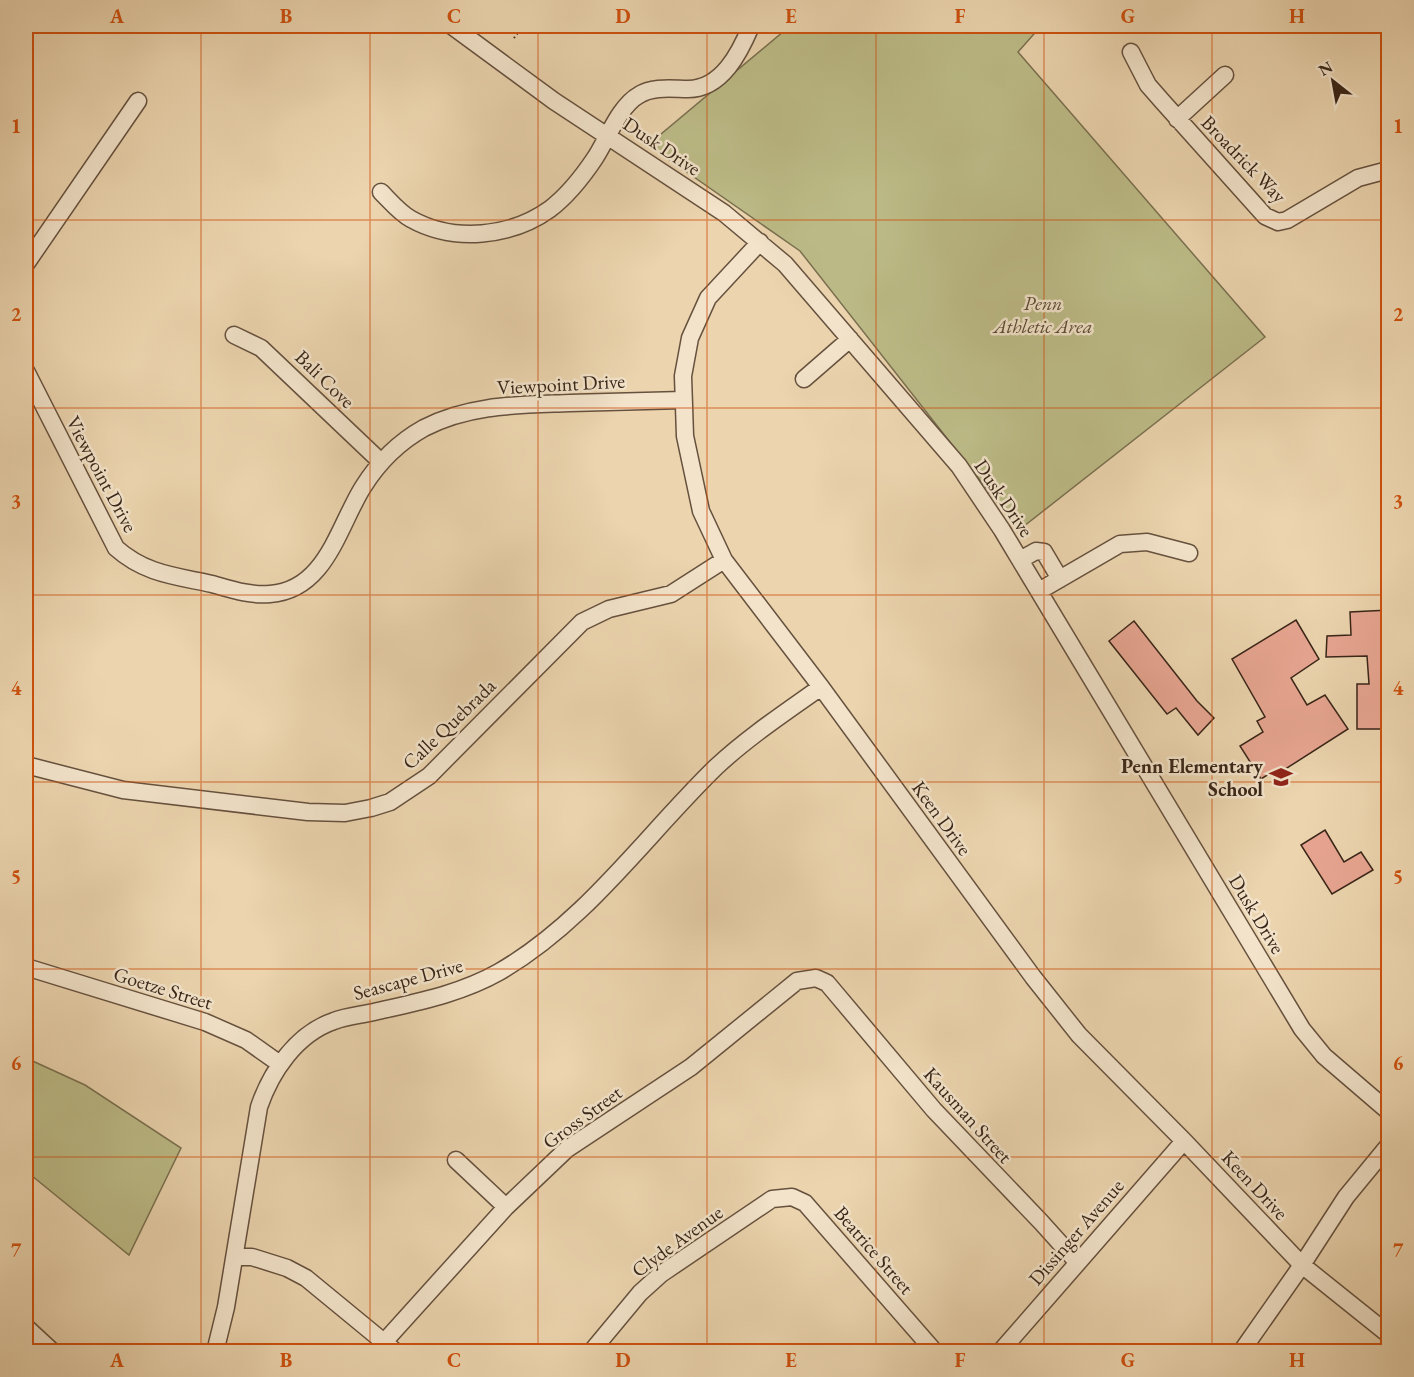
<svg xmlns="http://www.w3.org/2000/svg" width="1414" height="1377" font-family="'EB Garamond',serif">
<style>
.green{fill:#bcbb87;stroke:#7a7050;stroke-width:1.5}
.building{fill:#e7a591;stroke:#392518;stroke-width:1.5}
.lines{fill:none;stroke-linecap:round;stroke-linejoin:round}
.minor-casing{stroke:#66513e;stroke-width:19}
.path{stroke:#392518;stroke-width:2;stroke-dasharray:1.5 3;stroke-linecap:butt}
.minor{stroke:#f2e3ca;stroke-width:16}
.grid{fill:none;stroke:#ce510e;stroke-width:1.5;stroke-opacity:0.55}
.labels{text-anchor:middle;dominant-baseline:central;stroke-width:5;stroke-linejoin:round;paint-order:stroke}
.street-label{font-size:20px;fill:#392518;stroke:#f2e3ca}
.park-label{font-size:20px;font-style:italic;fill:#5a4a34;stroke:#f2e3ca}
.poi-label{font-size:20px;font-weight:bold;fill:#392518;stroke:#f2e3ca;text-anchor:end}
.neatline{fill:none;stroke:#ce510e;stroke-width:2}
.grid-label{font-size:20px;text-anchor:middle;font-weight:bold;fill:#ce510e}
</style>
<rect width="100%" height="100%" fill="#ebd4ae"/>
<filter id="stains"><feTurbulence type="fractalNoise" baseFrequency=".00333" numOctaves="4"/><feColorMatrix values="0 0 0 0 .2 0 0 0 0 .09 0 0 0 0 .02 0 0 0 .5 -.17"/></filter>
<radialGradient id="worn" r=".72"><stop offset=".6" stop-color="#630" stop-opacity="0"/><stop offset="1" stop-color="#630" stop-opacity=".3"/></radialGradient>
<!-- green -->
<path class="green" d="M 790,26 L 1041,26 L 1018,52 L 1265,337 L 1019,530 L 800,251 L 648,145 Z
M 26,1058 L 85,1085 L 181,1148 L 129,1255 L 26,1171 Z"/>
<!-- building -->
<path class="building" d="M 1389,610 L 1389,729 L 1357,729 L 1357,684 L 1369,684 L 1367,656 L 1326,657 L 1327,636 L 1351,635 L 1350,612 Z
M 1296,620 L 1319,659 L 1291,678 L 1307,705 L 1325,695 L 1348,729 L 1276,775 L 1274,771 L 1261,779 L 1240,746 L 1263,732 L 1257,721 L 1265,717 L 1232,659 Z
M 1134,621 L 1197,701 L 1214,718 L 1198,735 L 1176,708 L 1167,714 L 1109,641 Z
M 1325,830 L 1344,862 L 1361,852 L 1373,870 L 1332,894 L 1301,845 Z"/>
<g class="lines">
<!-- minor casing -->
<g class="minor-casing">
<path id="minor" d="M 452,26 L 554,101 L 724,213 L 785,264 L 959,466 L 1002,530 L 1302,1029 L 1324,1056 L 1388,1111
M 1131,52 L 1148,85 L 1162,101 L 1265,216 L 1278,222 L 1287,220 L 1358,178 L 1388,170
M 1177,119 L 1225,75
M 381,192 C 390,201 400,213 411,219 C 454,243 511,237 550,209 C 567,196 583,176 595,158 C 607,140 619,106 639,95 C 653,86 673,89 688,89 C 722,89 740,52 751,26
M 760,242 L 708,298 L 690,338 L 683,376 L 685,436 L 701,511 L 724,560 L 821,687 L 1033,977 L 1079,1035 L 1184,1141 L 1302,1265 L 1388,1334
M 26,264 L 138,101
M 234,335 L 261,348 L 381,462
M 26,371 L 116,548 C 145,574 176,576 212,584 C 230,589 250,596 270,594 C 326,590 338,527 363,487 C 378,463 399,442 424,428 C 470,404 520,405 570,403 C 608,402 646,401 683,400
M 804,379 L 850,339
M 1020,560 L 1036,551 L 1044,552 L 1060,579
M 1039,591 L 1120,544 L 1147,542 L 1189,553
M 26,765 L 123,790 L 308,812 L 345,813 L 371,808 L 390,802 L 429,776 L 582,622 L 609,609 L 671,594 L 724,560
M 26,967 L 205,1022 L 246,1040 L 280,1064
M 456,1160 L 506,1207
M 235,1257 L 252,1257 L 287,1268 L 306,1278 L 396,1352
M 26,1327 L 53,1352
M 385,1341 L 506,1207 L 567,1149 L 691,1067 L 797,981 L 816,978 L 827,983 L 934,1110 L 1041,1222 L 1077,1262
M 215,1352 L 226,1307 L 259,1107 C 271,1072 296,1034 334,1021 C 346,1016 361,1015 374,1012 C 417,1002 460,994 499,972 C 586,922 645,836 716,767 C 748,737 786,712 821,687
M 591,1352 L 640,1293 L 661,1274 L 772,1199 L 792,1197 L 805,1203 L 935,1352
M 1000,1352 L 1184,1141
M 1241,1352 L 1302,1265 L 1346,1197 L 1388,1146"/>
</g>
<!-- path -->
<path class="path" d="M 514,38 L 523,26"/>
<!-- minor -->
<use href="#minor" class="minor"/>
</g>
<!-- grid -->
<path class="grid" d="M 201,26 L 201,1352M 370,26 L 370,1352M 538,26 L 538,1352M 707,26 L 707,1352M 876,26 L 876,1352M 1044,26 L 1044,1352M 1212,26 L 1212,1352M 26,220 L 1388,220M 26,408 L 1388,408M 26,595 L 1388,595M 26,782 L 1388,782M 26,969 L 1388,969M 26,1157 L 1388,1157"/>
<!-- icons -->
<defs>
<g id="school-bare" transform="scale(1.8)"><path d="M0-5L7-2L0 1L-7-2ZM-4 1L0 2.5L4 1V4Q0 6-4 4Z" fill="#8f2418" stroke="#f2e3ca" stroke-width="2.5" paint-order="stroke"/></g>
</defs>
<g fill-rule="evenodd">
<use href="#school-bare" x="1281" y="777"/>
</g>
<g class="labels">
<!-- street labels -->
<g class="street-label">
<text transform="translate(662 146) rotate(34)">Dusk Drive</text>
<text transform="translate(1244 159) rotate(46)">Broadrick Way</text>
<text transform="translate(325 379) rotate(44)">Bali Cove</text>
<text transform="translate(561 384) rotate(-3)">Viewpoint Drive</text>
<text transform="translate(102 474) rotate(62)">Viewpoint Drive</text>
<text transform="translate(1004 498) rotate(56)">Dusk Drive</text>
<text transform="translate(449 724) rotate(-44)">Calle Quebrada</text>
<text transform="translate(942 818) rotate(54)">Keen Drive</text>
<text transform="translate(1257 914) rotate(59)">Dusk Drive</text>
<text transform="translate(408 979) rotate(-15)">Seascape Drive</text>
<text transform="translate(163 988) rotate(17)">Goetze Street</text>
<text transform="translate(968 1115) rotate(48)">Kausman Street</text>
<text transform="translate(582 1117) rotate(-36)">Gross Street</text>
<text transform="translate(1255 1185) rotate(47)">Keen Drive</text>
<text transform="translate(1076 1232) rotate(-49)">Dissinger Avenue</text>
<text transform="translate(677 1241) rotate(-36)">Clyde Avenue</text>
<text transform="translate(874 1250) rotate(49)">Beatrice Street</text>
</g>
<!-- park labels -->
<g class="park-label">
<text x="1043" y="303">Penn<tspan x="1043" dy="23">Athletic Area</tspan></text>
</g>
<!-- poi labels -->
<g class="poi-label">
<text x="1263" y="766">Penn Elementary<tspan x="1263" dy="23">School</tspan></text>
</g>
</g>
<!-- margin -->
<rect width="1414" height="1377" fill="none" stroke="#ebd4ae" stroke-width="66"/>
<!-- north arrow -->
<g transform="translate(1333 81) rotate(329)" stroke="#f2e3ca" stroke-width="4.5" paint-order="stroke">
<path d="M0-4.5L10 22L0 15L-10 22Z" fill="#392518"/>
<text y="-9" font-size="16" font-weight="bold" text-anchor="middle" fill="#392518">N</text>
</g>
<rect x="33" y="33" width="1348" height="1311" class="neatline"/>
<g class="grid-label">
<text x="117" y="23">A</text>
<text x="286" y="23">B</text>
<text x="454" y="23">C</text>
<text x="623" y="23">D</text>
<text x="791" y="23">E</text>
<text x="960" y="23">F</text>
<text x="1128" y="23">G</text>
<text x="1297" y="23">H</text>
<text x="16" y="133">1</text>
<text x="1398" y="133">1</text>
<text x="16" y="321">2</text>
<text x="1398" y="321">2</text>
<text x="16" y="508">3</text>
<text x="1398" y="508">3</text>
<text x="16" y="695">4</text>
<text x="1398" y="695">4</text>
<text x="16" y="883">5</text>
<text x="1398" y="883">5</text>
<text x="16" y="1070">6</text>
<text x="1398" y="1070">6</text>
<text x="16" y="1257">7</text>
<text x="1398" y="1257">7</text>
<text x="117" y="1367">A</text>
<text x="286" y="1367">B</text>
<text x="454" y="1367">C</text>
<text x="623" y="1367">D</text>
<text x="791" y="1367">E</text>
<text x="960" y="1367">F</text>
<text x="1128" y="1367">G</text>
<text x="1297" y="1367">H</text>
</g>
<rect width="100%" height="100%" filter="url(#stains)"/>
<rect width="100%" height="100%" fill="url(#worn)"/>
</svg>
